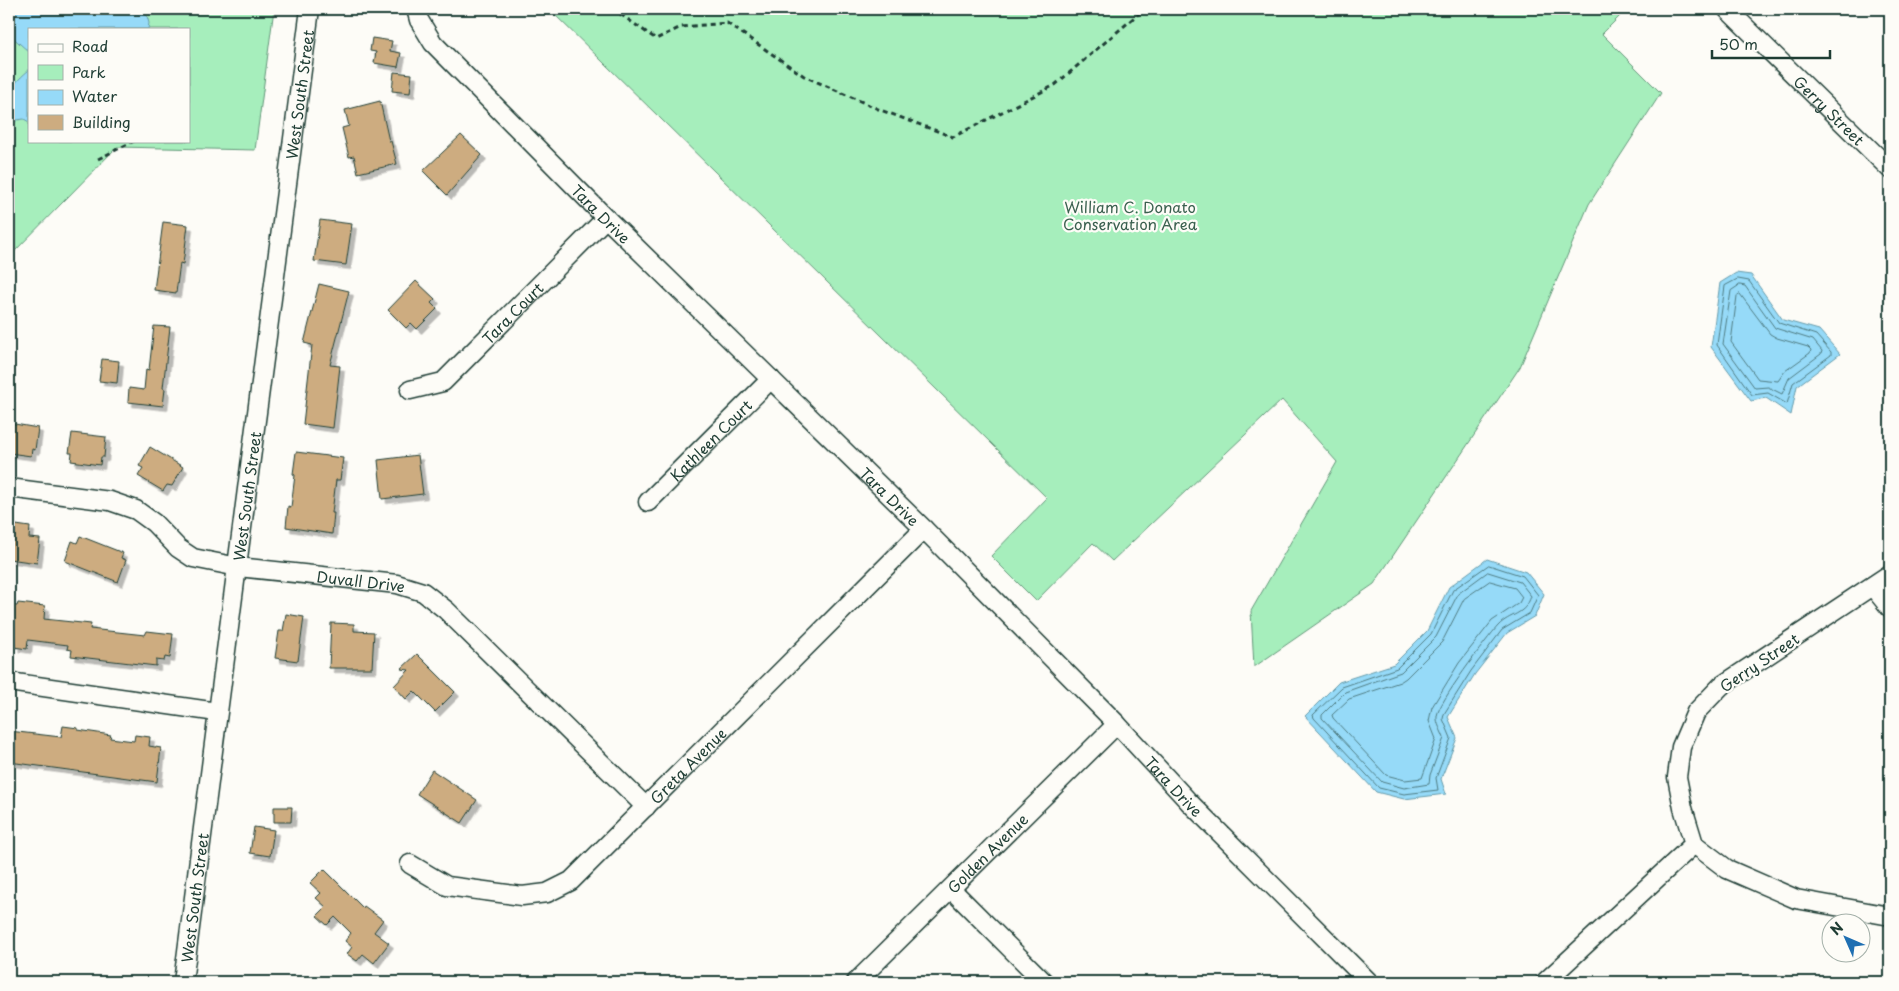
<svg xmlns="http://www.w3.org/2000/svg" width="1899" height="991" font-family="'Playpen Sans',sans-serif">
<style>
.green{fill:#a6eebc;stroke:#629678;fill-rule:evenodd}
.water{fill:#96daf8;stroke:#669baa}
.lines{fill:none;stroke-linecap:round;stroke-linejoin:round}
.shore{stroke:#4f7c82;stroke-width:1}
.building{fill:#cdac80;stroke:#1f3d34;filter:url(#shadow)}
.minor-casing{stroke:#1f3d34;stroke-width:21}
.path{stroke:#1f3d34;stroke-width:3;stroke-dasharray:5 4;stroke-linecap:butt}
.minor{stroke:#fdfcf7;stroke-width:18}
.labels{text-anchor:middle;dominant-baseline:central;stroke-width:4.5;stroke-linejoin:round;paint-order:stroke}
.street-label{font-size:15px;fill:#1f3d34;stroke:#fdfcf7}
.park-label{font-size:15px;fill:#3a604f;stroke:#fdfcf7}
</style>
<defs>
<filter id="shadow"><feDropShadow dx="4.5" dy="4.5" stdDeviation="0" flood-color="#0004"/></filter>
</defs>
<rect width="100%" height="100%" fill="#fdfcf7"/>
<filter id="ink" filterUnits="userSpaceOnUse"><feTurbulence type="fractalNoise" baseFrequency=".02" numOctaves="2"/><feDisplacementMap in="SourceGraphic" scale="10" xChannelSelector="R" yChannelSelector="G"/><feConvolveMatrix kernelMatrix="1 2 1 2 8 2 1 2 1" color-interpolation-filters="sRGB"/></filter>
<g filter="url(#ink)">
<!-- green -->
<path class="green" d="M 9,9 L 274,9 L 255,150 L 117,147 L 9,257 ZM 29,29 L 189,29 L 189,141 L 29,141 Z
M 549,9 L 1577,9 L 1579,10 L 1627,9 L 1602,34 L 1661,93 L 1589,204 L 1520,367 L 1374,584 L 1254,667 L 1251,611 L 1337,462 L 1282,400 L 1112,561 L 1093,543 L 1036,601 L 991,556 L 1047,498 Z"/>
<!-- water -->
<path class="water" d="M 9,9 L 145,9 L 149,23 L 148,29 L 29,29 L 29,52 L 9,34 Z
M 29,70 L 29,122 L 24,119 L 17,120 L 11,127 L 9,125 C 9,96 5,90 29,70 Z
M 1736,273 L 1751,275 L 1783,320 L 1819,330 L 1840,354 L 1797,386 L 1791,415 L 1766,398 L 1751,401 L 1711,347 L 1720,283 Z
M 1487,559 L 1526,572 L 1544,594 L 1535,616 L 1507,633 L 1475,674 L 1448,717 L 1457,738 L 1441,779 L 1446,794 L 1404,799 L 1376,792 L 1305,716 L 1339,682 L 1394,664 L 1427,631 L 1449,587 Z"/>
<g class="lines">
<!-- shore -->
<path class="shore" d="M 1738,279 L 1749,281 L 1779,323 L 1816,335 L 1831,352 L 1831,355 L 1793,383 L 1787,404 L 1768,393 L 1752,395 L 1717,345 L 1725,286 Z
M 1740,285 L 1745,286 L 1775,328 L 1813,340 L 1822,351 L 1821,354 L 1789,378 L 1782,394 L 1768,387 L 1755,388 L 1723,344 L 1731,291 Z
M 1740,294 L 1770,334 L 1777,338 L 1808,347 L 1811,350 L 1810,353 L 1785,371 L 1778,381 L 1758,379 L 1731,342 L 1737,296 Z
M 1489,565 L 1523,576 L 1538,595 L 1530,613 L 1502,630 L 1471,671 L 1444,714 L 1443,719 L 1451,738 L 1436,778 L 1438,790 L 1404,794 L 1379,788 L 1314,718 L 1313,715 L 1342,687 L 1397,668 L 1431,634 L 1453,590 Z
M 1488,572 L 1520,582 L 1531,596 C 1525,616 1510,613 1498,626 C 1487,638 1438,703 1437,716 C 1436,723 1442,732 1444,738 L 1430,775 L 1429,784 L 1404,788 L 1382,782 L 1322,718 L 1322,715 L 1345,692 L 1401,672 L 1436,637 L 1458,594 Z
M 1490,581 L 1515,588 L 1522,597 L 1519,603 L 1492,621 L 1459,663 L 1432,707 L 1429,721 L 1436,739 L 1422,778 L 1405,780 L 1386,775 L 1333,718 L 1332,715 L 1349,699 L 1400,682 L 1406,678 L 1442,642 L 1464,599 Z"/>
</g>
<!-- building -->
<path class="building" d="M 372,38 L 392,41 L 390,51 L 401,53 L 398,67 L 374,63 L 376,52 L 370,51 Z
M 394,72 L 412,74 L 410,93 L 392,91 Z
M 380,101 L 389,141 L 391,141 L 397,164 L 358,173 L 354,156 L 349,157 L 342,128 L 349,126 L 345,110 Z
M 461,135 L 482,155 L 447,195 L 423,171 Z
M 320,220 L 352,224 L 346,265 L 314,261 Z
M 163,222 L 188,225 L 183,264 L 180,263 L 176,293 L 154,290 Z
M 416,281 L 435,299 L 431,303 L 437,309 L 417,329 L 411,323 L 406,328 L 388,310 Z
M 319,284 L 349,291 L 330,365 L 340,366 L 333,428 L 303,424 L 312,345 L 304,343 Z
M 154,326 L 170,327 L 163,388 L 165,389 L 163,406 L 128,402 L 129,388 L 144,390 L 146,369 L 149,370 Z
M 102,359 L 119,361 L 117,383 L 99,381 Z
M 9,423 L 38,428 L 35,450 L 32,449 L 31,456 L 9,453 Z
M 72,433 L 106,437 L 104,457 L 101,457 L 100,465 L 71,461 L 72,453 L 69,453 Z
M 150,447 L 183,467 L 172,486 L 167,485 L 163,491 L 138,476 L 143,468 L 139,466 Z
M 296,452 L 343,458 L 340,480 L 336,480 L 332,513 L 334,513 L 332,534 L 286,527 L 288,506 L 291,507 L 295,475 L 293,474 Z
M 418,455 L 423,494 L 382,499 L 378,460 Z
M 9,524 L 30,527 L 29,538 L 40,539 L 37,563 L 9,559 Z
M 80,536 L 123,553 L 121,558 L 126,560 L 118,582 L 65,561 L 72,541 L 77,543 Z
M 18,603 L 45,606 L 44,619 L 91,624 L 90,629 L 145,635 L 147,631 L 173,634 L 170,658 L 165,657 L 164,661 L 156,660 L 156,666 L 71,656 L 72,650 L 67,649 L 68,645 L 28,640 L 27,649 L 14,647 L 15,644 L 9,643 L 9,605 L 17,606 Z
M 286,614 L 304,617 L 298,661 L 275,658 L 279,631 L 283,631 Z
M 331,623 L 354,624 L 354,631 L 374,632 L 372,668 L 329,668 Z
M 417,654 L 455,692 L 435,712 L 414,691 L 406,699 L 394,686 L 409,670 L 401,669 Z
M 63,726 L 78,728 L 78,730 L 111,735 L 110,738 L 134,741 L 135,735 L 150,737 L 149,746 L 161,748 L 157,782 L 9,762 L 9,731 L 61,737 Z
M 432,770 L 477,800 L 462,823 L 417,794 Z
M 274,807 L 292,807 L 291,822 L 274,822 Z
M 254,827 L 274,830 L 270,856 L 250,853 Z
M 324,869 L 363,908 L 364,906 L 383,920 L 374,932 L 389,943 L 374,963 L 363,954 L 357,961 L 347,954 L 352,947 L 345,941 L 351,933 L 335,917 L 327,925 L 317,916 L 326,907 L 316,898 L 321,893 L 310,883 Z"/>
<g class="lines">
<!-- minor casing -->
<g class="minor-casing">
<g id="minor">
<path id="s1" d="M 416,9 L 419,20 L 433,43 L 606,218 L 924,529 L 1117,724 L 1189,802 L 1369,982"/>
<path id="s2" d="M 1727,9 L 1890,169"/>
<path id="s3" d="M 410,390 L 443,382 L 606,218"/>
<path id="s4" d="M 9,488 L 110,501 L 136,510 L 154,523 L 178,548 L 193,558 L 238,567 L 397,584 L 423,592 L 446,610 L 646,807"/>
<path id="s5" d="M 648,502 L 771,379"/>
<path d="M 1890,574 L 1721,686 L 1696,712 L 1681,747 L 1677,777 L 1683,808 L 1694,844 L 1727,869 L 1796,899 L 1890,916"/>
<path d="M 1873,587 L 1890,608"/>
<path d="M 9,682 L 217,712"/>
<path id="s6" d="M 410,864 L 447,886 L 522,896 L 547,893 L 571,881 L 924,529"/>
<path d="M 951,889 L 1044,982"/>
<path id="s7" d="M 183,982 C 224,658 268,333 310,9"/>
<path id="s8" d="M 856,982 L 1117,724"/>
<path d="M 1545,982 L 1694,844"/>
</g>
</g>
<!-- path -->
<path class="path" d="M 613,9 L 656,39 L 681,27 L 727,23 L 804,76 L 878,109 L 953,137 L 1055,85 L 1144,9
M 98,159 L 134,141"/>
<!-- minor -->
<use href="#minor" class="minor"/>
</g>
</g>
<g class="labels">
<!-- street labels -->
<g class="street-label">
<text stroke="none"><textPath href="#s7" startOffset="895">West South Street</textPath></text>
<text stroke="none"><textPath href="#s2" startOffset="144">Gerry Street</textPath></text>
<text stroke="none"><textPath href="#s1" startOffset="278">Tara Drive</textPath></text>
<text stroke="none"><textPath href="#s3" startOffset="132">Tara Court</textPath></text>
<text stroke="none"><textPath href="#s5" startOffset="88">Kathleen Court</textPath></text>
<text stroke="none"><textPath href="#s7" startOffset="490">West South Street</textPath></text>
<text stroke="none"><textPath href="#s1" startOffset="682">Tara Drive</textPath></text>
<text stroke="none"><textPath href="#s4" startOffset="374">Duvall Drive</textPath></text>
<text transform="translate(1759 662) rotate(-34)">Gerry Street</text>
<text stroke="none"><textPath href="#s6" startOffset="335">Greta Avenue</textPath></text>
<text stroke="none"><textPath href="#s1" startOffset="1088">Tara Drive</textPath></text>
<text stroke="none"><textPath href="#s8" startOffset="184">Golden Avenue</textPath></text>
<text stroke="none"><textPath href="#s7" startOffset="85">West South Street</textPath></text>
</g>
<!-- park labels -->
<g class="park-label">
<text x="1130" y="206">William C. Donato<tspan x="1130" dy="17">Conservation Area</tspan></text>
</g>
</g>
<!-- margin -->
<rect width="1899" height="991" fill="none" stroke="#fdfcf7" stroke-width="30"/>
<rect x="15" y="15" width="1869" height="961" fill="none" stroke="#1f3d34" stroke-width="2" filter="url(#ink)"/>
<!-- legend -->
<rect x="28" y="28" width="162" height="115" fill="#fdfcf7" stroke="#a4b0a9"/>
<rect x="38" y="44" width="25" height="8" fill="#fdfcf7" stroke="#a4b0a9"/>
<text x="72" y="52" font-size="15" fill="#1f3d34">Road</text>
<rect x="38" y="65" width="25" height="15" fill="#a6eebc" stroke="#a4b0a9"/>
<text x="72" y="78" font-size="15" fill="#1f3d34">Park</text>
<rect x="38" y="90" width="25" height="15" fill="#96daf8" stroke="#a4b0a9"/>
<text x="72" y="102" font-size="15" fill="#1f3d34">Water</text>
<rect x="38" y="115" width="25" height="15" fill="#cdac80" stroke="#a4b0a9"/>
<text x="72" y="128" font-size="15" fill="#1f3d34">Building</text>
<!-- north arrow -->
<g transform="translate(1846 938) rotate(315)"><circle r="24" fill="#fdfcf7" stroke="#a4b0a9"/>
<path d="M0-4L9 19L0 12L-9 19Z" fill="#1f6fb2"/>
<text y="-8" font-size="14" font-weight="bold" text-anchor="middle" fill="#1f3d34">N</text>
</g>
<!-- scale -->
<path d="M1712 50v8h118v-8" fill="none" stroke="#1f3d34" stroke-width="2.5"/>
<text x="1719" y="50" font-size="15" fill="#1f3d34" stroke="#fdfcf7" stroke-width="4" paint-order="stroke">50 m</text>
</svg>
